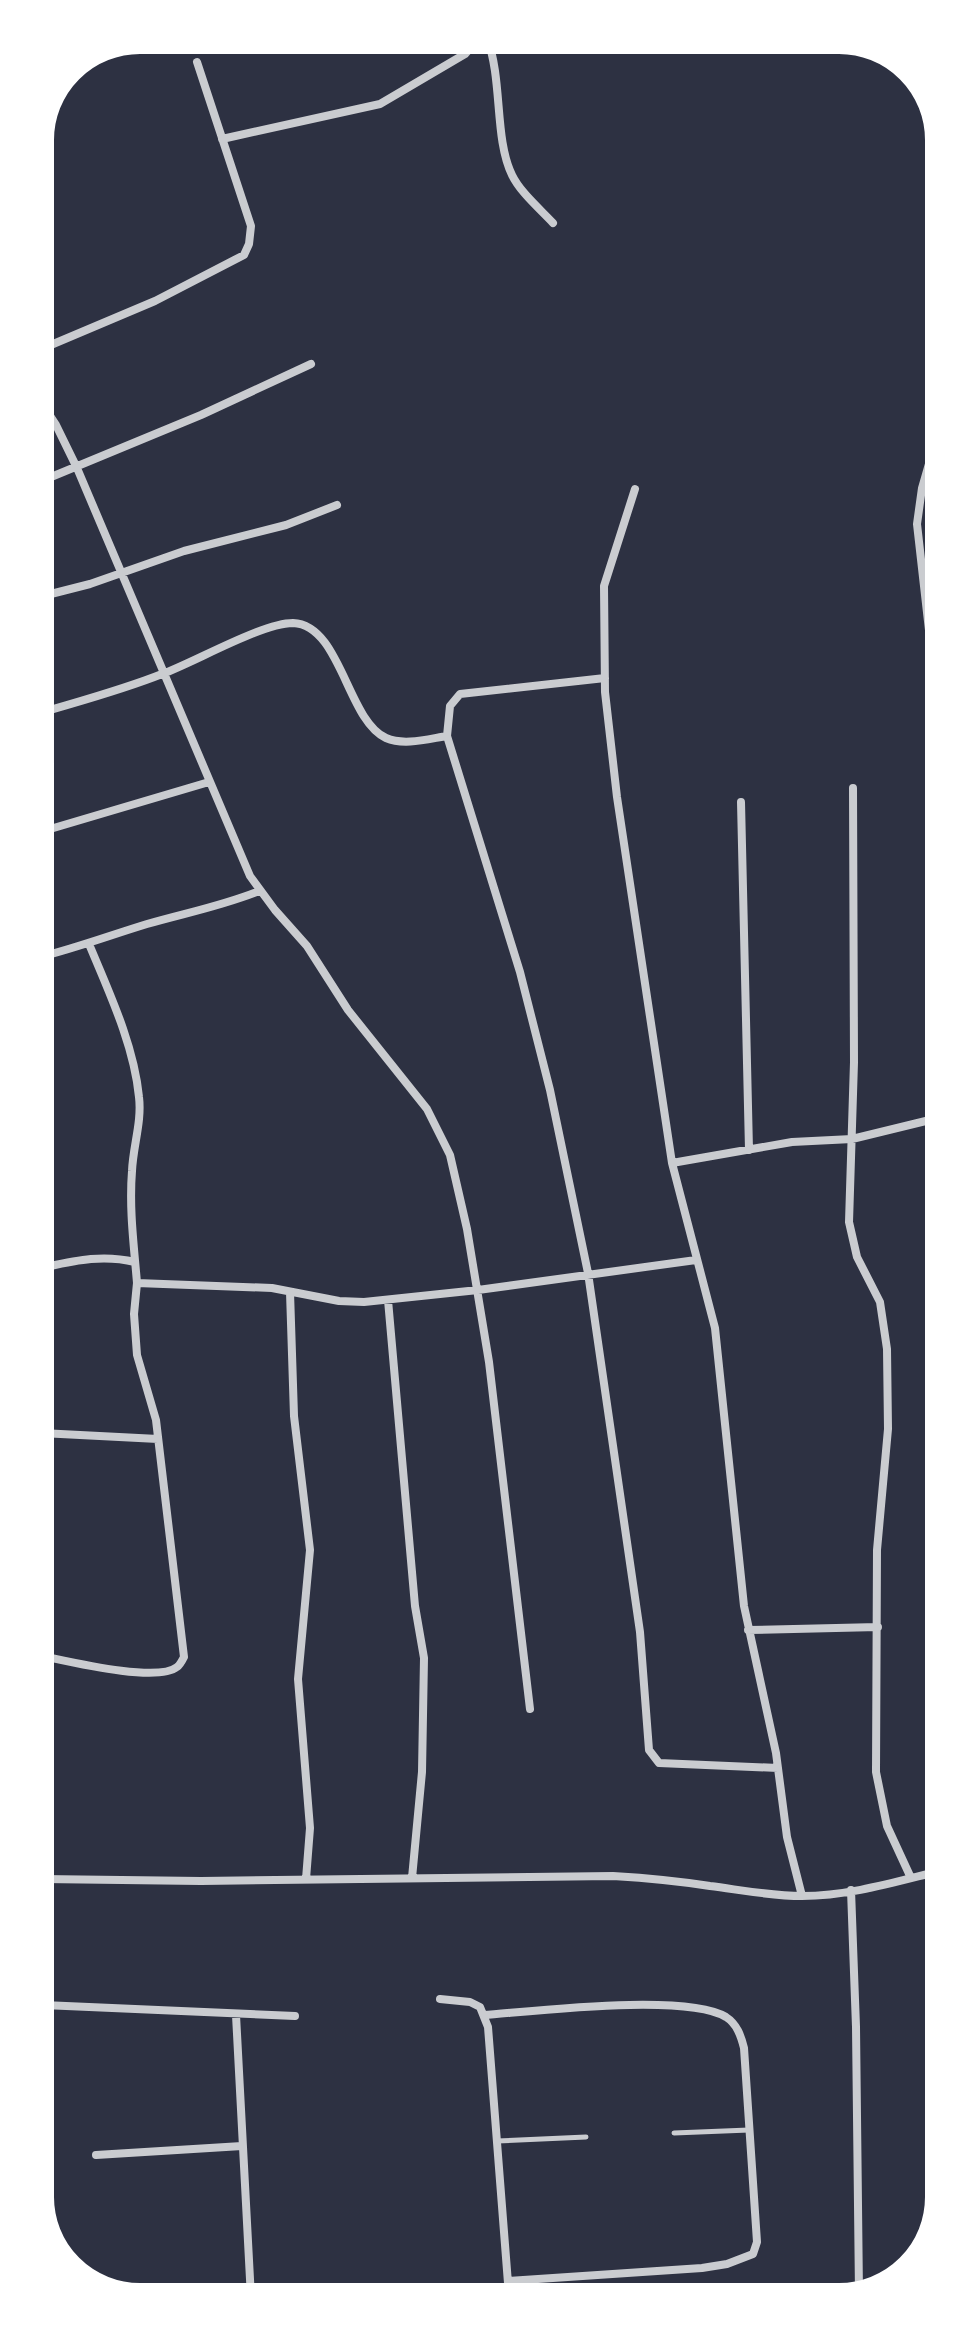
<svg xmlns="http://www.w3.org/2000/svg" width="979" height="2337" font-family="Literata,serif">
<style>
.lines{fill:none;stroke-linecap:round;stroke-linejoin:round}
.service{stroke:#caccd0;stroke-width:5}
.minor{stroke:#caccd0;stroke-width:8}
.rim{fill:none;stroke:#fff;stroke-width:4}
</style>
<rect width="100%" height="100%" fill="#2d3142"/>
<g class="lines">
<!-- service -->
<path class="service" d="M 674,2133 L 749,2130
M 497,2141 L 586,2137"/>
<!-- minor -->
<path class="minor" d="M 487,38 C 503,80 494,138 512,175 C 520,192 540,209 553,223
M 222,139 L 380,104 L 465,54 L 479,38
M 39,350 L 155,301 L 244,255 L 249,244 L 251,226 L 197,62
M 39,399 L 56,425 L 77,468 L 250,876 L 275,910 L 307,946 L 348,1010 L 427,1109 L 450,1155 L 467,1229 L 489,1362 L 530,1709
M 937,436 L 922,488 L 917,524 L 937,701
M 39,482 L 201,415 L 311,364
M 635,489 L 604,586 L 605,692 L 617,797 L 672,1163 L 715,1328 L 744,1606 L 776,1753 L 787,1837 L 802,1896
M 39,597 L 90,584 L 184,551 L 286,525 L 337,505
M 605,678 L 460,694 L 450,706 L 447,736 L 520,972 L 550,1090 L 588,1273 L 640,1632 L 649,1750 L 659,1763 L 778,1768
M 40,713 C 80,701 122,690 162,674 C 195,662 262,623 293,623 C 341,625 347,720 386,738 C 404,746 428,739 447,736
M 853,788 L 854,1062 L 849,1222 L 857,1257 L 880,1302 L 887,1349 L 888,1429 L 877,1550 L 876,1772 L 887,1826 L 911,1878
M 741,802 L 749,1150
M 40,832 L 209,782
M 89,944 C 109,992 134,1045 139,1097 C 142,1122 133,1146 132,1171 C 129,1209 134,1246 137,1283 L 272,1288 L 339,1301 L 364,1302 L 478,1290 L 696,1260
M 40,957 C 76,948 111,935 147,924 C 185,913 222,906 259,891
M 672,1163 L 792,1142 L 852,1139 L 938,1118
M 41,1268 C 74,1261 101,1254 135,1262
M 290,1292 L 294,1416 L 310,1550 L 298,1679 L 310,1828 L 306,1879
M 388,1300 L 415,1606 L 424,1658 L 422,1772 L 412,1878
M 41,1433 L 158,1439
M 748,1630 L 878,1627
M 42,1656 C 67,1661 157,1683 177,1667 C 180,1665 182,1661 184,1657 L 156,1420 L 137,1355 L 134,1314 L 137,1283
M 42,1879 L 201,1881 L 613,1876 C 646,1878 678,1881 710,1886 C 741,1890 771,1896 802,1896 C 849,1896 895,1882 940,1871
M 851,1890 L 856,2027 L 859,2294
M 440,1999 L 470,2002 L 480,2007 L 488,2027 L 509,2296
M 43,2005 L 295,2016
M 236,2015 L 251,2298
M 484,2015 C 536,2011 686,1993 726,2017 C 737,2024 741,2036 744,2048 L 757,2242 L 753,2254 L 727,2264 L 702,2268 L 508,2281
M 96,2155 L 242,2146
M 224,2298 L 251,2297"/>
</g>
<!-- crop -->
<path d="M0 0H979V2337H0ZM140 52H839A88 88 0 0 1 927 140V2197A88 88 0 0 1 839 2285H140A88 88 0 0 1 52 2197V140A88 88 0 0 1 140 52Z" fill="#fff" fill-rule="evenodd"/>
<path class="rim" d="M140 52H839A88 88 0 0 1 927 140V2197A88 88 0 0 1 839 2285H140A88 88 0 0 1 52 2197V140A88 88 0 0 1 140 52Z"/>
</svg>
